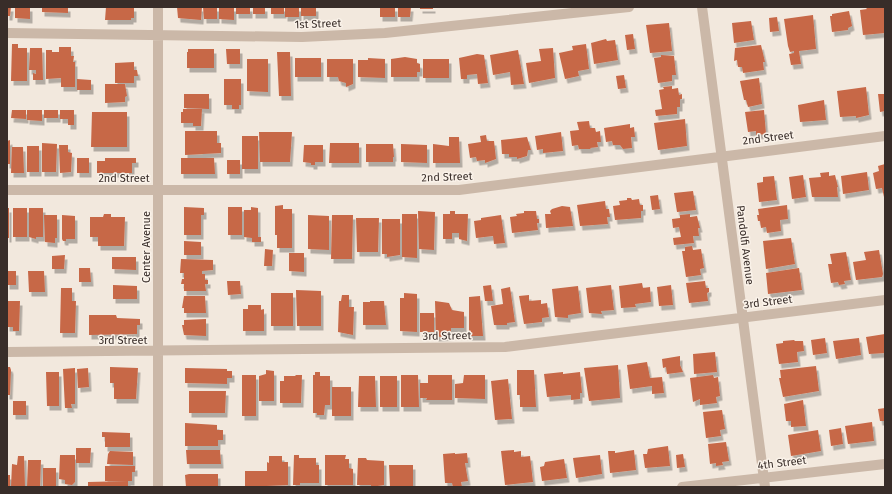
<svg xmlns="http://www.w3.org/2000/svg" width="892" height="494" font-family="'Fira Sans',sans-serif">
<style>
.building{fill:#c76747;filter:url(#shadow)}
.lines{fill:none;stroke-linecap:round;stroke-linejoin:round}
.street{stroke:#cbb8a8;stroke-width:10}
.labels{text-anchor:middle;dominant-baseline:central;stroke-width:3;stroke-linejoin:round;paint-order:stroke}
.street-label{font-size:11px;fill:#382d29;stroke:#faf2e9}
</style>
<defs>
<filter id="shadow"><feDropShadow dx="2.5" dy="4.5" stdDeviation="0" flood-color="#0004"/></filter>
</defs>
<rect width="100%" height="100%" fill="#f2e8dd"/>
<!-- building -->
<path class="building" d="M 7,7 L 11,7 L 10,16 L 7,16 Z
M 15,7 L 30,7 L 30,19 L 15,18 Z
M 42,7 L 68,7 L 68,13 L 42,12 Z
M 106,7 L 134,7 L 134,18 L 131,18 L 131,20 L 105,20 Z
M 177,7 L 202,7 L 201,20 L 178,18 Z
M 203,7 L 217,7 L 217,19 L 204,19 Z
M 219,7 L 234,7 L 234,20 L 219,19 Z
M 236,7 L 250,7 L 250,14 L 236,14 Z
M 253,7 L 265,7 L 265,14 L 253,14 Z
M 271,7 L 284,7 L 284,14 L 271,14 Z
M 285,7 L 299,7 L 299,17 L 285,17 Z
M 301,7 L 316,7 L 316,16 L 301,16 Z
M 380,7 L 395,7 L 395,17 L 380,17 Z
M 398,7 L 411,7 L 410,17 L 398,17 Z
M 420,7 L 433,7 L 433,9 L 420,9 Z
M 885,7 L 885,33 L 863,35 L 860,10 L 867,9 L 866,8 Z
M 849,11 L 852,26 L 848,28 L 848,30 L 832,32 L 830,16 L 832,16 L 832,14 Z
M 813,15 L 816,49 L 799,51 L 801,64 L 791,65 L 789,54 L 794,53 L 794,51 L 790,52 L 788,46 L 784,19 Z
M 777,17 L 779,31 L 770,32 L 769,18 Z
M 751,21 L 754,40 L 734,43 L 732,23 Z
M 669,23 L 672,51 L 650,53 L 646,25 Z
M 633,34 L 635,49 L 627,50 L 625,35 Z
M 606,39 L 607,41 L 615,40 L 618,60 L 594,64 L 591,43 Z
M 12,44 L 18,44 L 18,48 L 27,48 L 27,81 L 11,81 Z
M 586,44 L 589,69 L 578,71 L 579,76 L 565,79 L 559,53 L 573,50 L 572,46 Z
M 761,45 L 765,62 L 763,62 L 764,70 L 743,73 L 742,67 L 738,67 L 737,60 L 734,61 L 735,48 Z
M 59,47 L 71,47 L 71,56 L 74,56 L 73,62 L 75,62 L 75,87 L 61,87 L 61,78 L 46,79 L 46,50 L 52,50 L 52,52 L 59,52 Z
M 30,48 L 42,48 L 43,80 L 33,80 L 33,73 L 36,74 L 36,70 L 29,70 Z
M 553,48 L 555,78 L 529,83 L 526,63 L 541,61 L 539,49 Z
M 188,49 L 214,49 L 214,68 L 187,68 L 187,52 L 188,52 Z
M 226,49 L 240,49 L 240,64 L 227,64 Z
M 518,50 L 524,84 L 511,85 L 510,72 L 493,75 L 490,55 Z
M 277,52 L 290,52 L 291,96 L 279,96 Z
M 477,54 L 484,55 L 488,83 L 478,84 L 477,74 L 467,75 L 467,79 L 461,79 L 459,58 Z
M 661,55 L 674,56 L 676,75 L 672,75 L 672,81 L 658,83 L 654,58 L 661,57 Z
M 405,57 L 417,59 L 417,63 L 420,64 L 420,72 L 417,72 L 417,77 L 391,77 L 391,59 Z
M 295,58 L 321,58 L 321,77 L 295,77 Z
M 368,58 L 385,59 L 385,78 L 358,77 L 358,60 L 368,60 Z
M 247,59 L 268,59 L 268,92 L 247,91 Z
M 327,59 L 353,59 L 353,84 L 346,87 L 346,83 L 339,81 L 338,77 L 327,77 Z
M 423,59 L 449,59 L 449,78 L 423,78 Z
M 134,62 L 134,70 L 137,70 L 138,76 L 134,76 L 134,83 L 115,83 L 115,63 Z
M 624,75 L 626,88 L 618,89 L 616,76 Z
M 759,78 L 762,104 L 748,107 L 746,100 L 744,100 L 740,81 Z
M 77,79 L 91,80 L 91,90 L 77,90 Z
M 224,79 L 241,79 L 241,105 L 239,105 L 239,109 L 232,109 L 232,105 L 224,105 Z
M 105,84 L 125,84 L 127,96 L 125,97 L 125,102 L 105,103 Z
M 672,86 L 672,89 L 678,88 L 679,95 L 682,94 L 682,99 L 680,99 L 680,107 L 677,107 L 677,114 L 656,116 L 655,110 L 662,109 L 659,90 L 664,89 L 663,87 Z
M 866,87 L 869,115 L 856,118 L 856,116 L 840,117 L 837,91 Z
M 184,94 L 209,94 L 209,109 L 184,108 Z
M 878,94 L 885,94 L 885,111 L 880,112 Z
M 824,100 L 826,120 L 800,122 L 798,105 Z
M 183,109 L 202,109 L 201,126 L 193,126 L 193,123 L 181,123 L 181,112 L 183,112 Z
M 12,110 L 26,110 L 26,119 L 11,118 Z
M 27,110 L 42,110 L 42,121 L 27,120 Z
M 44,110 L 58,110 L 58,118 L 44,118 Z
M 60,110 L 74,110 L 74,125 L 68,125 L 68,119 L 60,119 Z
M 764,110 L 766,134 L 756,135 L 756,131 L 748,132 L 745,112 Z
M 92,112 L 127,112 L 127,147 L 91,147 Z
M 685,119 L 687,146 L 658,150 L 654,123 Z
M 589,121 L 590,128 L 595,128 L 596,132 L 600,131 L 601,142 L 597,142 L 598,147 L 590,148 L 591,149 L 579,149 L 578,145 L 572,146 L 570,131 L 579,130 L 577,122 Z
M 630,124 L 630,128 L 634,127 L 635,137 L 631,137 L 632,148 L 623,149 L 620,145 L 613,145 L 612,141 L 606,142 L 604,128 Z
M 185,131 L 217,131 L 217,143 L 221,143 L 221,153 L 185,155 Z
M 259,132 L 292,132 L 290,162 L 260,162 Z
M 561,132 L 563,151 L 543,153 L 543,149 L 537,150 L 535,136 Z
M 486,135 L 487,141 L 494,141 L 496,159 L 485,163 L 485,160 L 477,161 L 476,157 L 470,158 L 468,144 L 481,142 L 480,136 Z
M 242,136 L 258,136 L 258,169 L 242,169 Z
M 449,137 L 459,137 L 460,163 L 433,163 L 433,144 L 449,146 Z
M 527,137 L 531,150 L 528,150 L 527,156 L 517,159 L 517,157 L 509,157 L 509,154 L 502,154 L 501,140 Z
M 10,140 L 10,164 L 7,164 L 7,141 Z
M 42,143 L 57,144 L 56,172 L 42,172 Z
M 330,143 L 359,143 L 359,163 L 329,163 Z
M 366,144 L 393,144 L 394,157 L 393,157 L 393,162 L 366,162 Z
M 401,144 L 427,145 L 427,163 L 401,162 Z
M 59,145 L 68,145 L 68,152 L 72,153 L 71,172 L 60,173 Z
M 304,145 L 323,145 L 323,162 L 315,162 L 315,165 L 311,165 L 311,163 L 303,162 Z
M 27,146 L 39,146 L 39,172 L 27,172 Z
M 12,147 L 23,147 L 24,173 L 11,173 Z
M 77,158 L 89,158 L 89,173 L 77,173 Z
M 105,158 L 136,158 L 136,163 L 132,163 L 132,173 L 97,173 L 97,161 L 105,161 Z
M 181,158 L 214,158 L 215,174 L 181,174 Z
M 227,160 L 240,160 L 240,174 L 227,174 Z
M 885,164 L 885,197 L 884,197 L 882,188 L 876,189 L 873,173 L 879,171 L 878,166 Z
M 829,172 L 829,176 L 835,175 L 838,187 L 837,187 L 838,197 L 812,197 L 809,178 L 821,177 L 820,173 Z
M 867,172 L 869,190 L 843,194 L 841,176 Z
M 803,175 L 806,197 L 792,199 L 789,177 Z
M 774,176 L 777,200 L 759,202 L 757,183 L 763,182 L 763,177 Z
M 693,191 L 696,210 L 677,212 L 674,193 Z
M 658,195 L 660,209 L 652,210 L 650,196 Z
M 627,198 L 631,198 L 632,200 L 639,199 L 640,205 L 643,205 L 643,211 L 641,211 L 641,218 L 615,220 L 613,206 L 620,205 L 619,201 L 627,200 Z
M 605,201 L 606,209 L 609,209 L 610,217 L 607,217 L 608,224 L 580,226 L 577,205 Z
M 283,205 L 283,209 L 292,209 L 292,248 L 277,248 L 277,235 L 275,235 L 275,206 Z
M 787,205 L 788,219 L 780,220 L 781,231 L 767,233 L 766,227 L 761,228 L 760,221 L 758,221 L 757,215 L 759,215 L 758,209 Z
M 562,206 L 570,207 L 573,226 L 546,228 L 545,214 L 551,214 L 550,211 L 552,209 Z
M 184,207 L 204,208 L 204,215 L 201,215 L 201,235 L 184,235 Z
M 228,207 L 242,207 L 242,235 L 228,235 Z
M 251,207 L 258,208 L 258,237 L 261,237 L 261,242 L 252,242 L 252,238 L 244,237 L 244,210 L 251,210 Z
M 7,208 L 9,208 L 9,238 L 7,238 Z
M 13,208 L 27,208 L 27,237 L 13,237 Z
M 29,208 L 43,208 L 43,237 L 36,237 L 36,239 L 29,237 Z
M 418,211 L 435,212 L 434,250 L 419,249 Z
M 450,211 L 455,211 L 455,214 L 468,214 L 467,241 L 459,239 L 459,233 L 452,233 L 452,239 L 443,239 L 443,214 L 450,214 Z
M 524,211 L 536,211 L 537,219 L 539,219 L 539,223 L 537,223 L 538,230 L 512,233 L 510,217 L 517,216 L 516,214 L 524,213 Z
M 104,214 L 111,214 L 111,217 L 125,217 L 124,246 L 98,246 L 98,237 L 90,237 L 90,217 L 103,217 Z
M 402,214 L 417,214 L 417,258 L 402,257 Z
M 690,214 L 690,217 L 697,216 L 700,228 L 698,228 L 699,236 L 693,236 L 694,243 L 674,245 L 673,238 L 681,237 L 679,227 L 673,228 L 672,219 L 680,218 L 680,215 Z
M 44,215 L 57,215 L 57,238 L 55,238 L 55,243 L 45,242 Z
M 62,215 L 75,216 L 75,239 L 66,239 L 66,241 L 63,241 L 62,239 Z
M 308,215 L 329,216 L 329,250 L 308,249 Z
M 332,215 L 353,215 L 352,259 L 331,259 Z
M 501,215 L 505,243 L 494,244 L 493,236 L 476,238 L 474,221 L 481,220 L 481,218 Z
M 356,218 L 379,218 L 378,252 L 357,252 Z
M 382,219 L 400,219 L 400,255 L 387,257 L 387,254 L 382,254 Z
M 791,238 L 795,264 L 766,269 L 763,241 Z
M 184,241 L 201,242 L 201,255 L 184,255 Z
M 692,246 L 693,250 L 701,249 L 704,268 L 700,269 L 701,275 L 686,277 L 682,251 L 685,251 L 685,247 Z
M 265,249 L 273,250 L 272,266 L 264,266 Z
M 879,250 L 883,274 L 882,277 L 856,280 L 853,262 L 866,260 L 864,252 Z
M 846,252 L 851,280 L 844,281 L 845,284 L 839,285 L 838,282 L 831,283 L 828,264 L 832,264 L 830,254 Z
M 289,253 L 304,253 L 304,272 L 289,271 Z
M 65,255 L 64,269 L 52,269 L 52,256 Z
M 112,257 L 136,257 L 136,270 L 112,269 Z
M 181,259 L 213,260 L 213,270 L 202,271 L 202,274 L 205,274 L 205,280 L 208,280 L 208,284 L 205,284 L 206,291 L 184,291 L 184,284 L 181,284 L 182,279 L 184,279 L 184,273 L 180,273 Z
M 79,268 L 90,268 L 91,282 L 79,282 Z
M 799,268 L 802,290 L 768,294 L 766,273 Z
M 7,271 L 16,271 L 16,285 L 7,285 Z
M 28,271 L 44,271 L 45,292 L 29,292 Z
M 227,281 L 240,281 L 241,294 L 228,295 Z
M 705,281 L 706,288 L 709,288 L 709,292 L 707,293 L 708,301 L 689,303 L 686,283 Z
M 642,283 L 643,288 L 650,287 L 651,302 L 635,304 L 636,307 L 621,308 L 619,286 Z
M 113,285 L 137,286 L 137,299 L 113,299 Z
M 491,285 L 493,301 L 485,301 L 483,286 Z
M 611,285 L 614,310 L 601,311 L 602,314 L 589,313 L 586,288 Z
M 671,285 L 673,305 L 659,306 L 657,287 Z
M 578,286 L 581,313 L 568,315 L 568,318 L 555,317 L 552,289 Z
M 510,287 L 515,322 L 507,323 L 507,325 L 494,325 L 491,306 L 503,304 L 501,289 Z
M 61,288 L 72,288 L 72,301 L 76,301 L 75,333 L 60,333 Z
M 296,290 L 321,291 L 321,326 L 297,326 Z
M 271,293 L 293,293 L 293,326 L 271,326 Z
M 404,293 L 417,294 L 417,332 L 400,331 L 400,298 L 404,298 Z
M 342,295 L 349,295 L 349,307 L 354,307 L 353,335 L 338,332 L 339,301 L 341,301 Z
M 529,295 L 529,301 L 541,300 L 541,304 L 547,303 L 549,317 L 542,318 L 542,322 L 524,324 L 519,296 Z
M 184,296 L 205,296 L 206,313 L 184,313 L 184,308 L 182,308 Z
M 480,296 L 483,336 L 469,336 L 469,297 Z
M 7,301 L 20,301 L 19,331 L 13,331 L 13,327 L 7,327 Z
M 370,301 L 384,301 L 386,325 L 363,325 L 363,302 L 370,302 Z
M 435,301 L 449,303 L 452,310 L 464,312 L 464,328 L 451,328 L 451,336 L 436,337 Z
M 248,305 L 261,305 L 261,310 L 264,309 L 264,331 L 243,331 L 243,309 L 248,309 Z
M 420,313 L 434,313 L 434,332 L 420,332 Z
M 89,315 L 116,315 L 117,318 L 140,319 L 140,325 L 137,325 L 137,334 L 89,335 Z
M 206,319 L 206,336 L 184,335 L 182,325 L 184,325 L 184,320 Z
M 885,334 L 885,353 L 869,354 L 866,337 Z
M 825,338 L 827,353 L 813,355 L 811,340 Z
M 859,338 L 861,355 L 836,359 L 833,341 Z
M 794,340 L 795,341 L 803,341 L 804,351 L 797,352 L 798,362 L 779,364 L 776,344 L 783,343 L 783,341 Z
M 715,352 L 717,372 L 694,374 L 693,354 Z
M 680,356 L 680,365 L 683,372 L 667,374 L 666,367 L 663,368 L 662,359 Z
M 647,362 L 650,378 L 662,377 L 664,393 L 652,394 L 652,386 L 630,389 L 627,365 Z
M 618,365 L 620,398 L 589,401 L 584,368 Z
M 816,366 L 819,391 L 783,397 L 779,378 L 781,378 L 780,370 Z
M 7,367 L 10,367 L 11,370 L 10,395 L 7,395 Z
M 110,367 L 138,368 L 136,399 L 114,399 L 114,383 L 110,383 Z
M 75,368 L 75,404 L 71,404 L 72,408 L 65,408 L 63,369 Z
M 88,368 L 89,387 L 78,388 L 77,369 Z
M 185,368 L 227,369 L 227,371 L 232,371 L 232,378 L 227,378 L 227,384 L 185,383 Z
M 266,370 L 274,371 L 274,401 L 259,401 L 259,376 L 266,374 Z
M 517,370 L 534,370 L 536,407 L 520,407 L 520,395 L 517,395 Z
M 46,372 L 59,372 L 59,406 L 47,406 Z
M 315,372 L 320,372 L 320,376 L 330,376 L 330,405 L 325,405 L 324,415 L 317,415 L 317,413 L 313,413 L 313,375 L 315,375 Z
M 563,372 L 563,374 L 580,372 L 582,393 L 580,393 L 580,399 L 571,400 L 571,395 L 547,397 L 544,374 Z
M 242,375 L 256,375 L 256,416 L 242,416 Z
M 296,375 L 302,375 L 301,403 L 280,403 L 280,381 L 284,381 L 284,376 L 295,376 Z
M 401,375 L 418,375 L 419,407 L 401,407 Z
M 428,375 L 452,375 L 452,400 L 426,400 L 427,398 L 420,398 L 420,383 L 428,383 Z
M 464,375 L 485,375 L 485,399 L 455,398 L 455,384 L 463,383 Z
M 713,375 L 714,378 L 718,377 L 720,396 L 716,397 L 717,403 L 700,405 L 700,399 L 693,402 L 690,378 Z
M 359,376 L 375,376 L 376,407 L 358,407 Z
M 380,376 L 397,376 L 397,407 L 380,407 Z
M 508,379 L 512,419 L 495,420 L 491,381 Z
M 332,387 L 351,387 L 351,416 L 332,416 Z
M 189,391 L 226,391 L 225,413 L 189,413 Z
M 803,400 L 806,426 L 791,427 L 791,421 L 786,421 L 784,404 Z
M 13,401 L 26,401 L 26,415 L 13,415 Z
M 885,408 L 885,421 L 880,421 L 878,409 Z
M 722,410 L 725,429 L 720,430 L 721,436 L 706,438 L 703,412 Z
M 872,422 L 874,441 L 848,444 L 845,426 Z
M 185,423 L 217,425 L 217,430 L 223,430 L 223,440 L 218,440 L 218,446 L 185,446 Z
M 841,428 L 843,444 L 831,446 L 829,430 Z
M 818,430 L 821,451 L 791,456 L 788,435 Z
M 102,432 L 130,433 L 130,447 L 105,447 L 105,437 L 102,437 Z
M 726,442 L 729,461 L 722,462 L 723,465 L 716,466 L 716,463 L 710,464 L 708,444 Z
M 668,446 L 670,466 L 645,468 L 643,454 L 647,454 L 648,449 Z
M 76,448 L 91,448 L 90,463 L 76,463 Z
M 186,450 L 220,450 L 221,464 L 187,464 Z
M 514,450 L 514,452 L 521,451 L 521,457 L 530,456 L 533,482 L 505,485 L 501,451 Z
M 634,450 L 636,470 L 610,473 L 608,451 L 615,451 L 615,453 Z
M 110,451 L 133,452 L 133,465 L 107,464 L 108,454 Z
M 455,453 L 455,454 L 467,453 L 468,463 L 465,463 L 468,481 L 461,482 L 462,487 L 453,487 L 452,483 L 445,483 L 443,454 Z
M 683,454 L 685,467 L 677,468 L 676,455 Z
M 60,455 L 75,455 L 75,482 L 72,485 L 65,484 L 65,480 L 59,479 Z
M 294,455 L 299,455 L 299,458 L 316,458 L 316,465 L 319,465 L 319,483 L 300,483 L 300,485 L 293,485 Z
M 325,455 L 346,455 L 345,459 L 349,459 L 349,468 L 353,469 L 353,485 L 325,485 Z
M 600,455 L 602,474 L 576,478 L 573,458 Z
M 18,456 L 24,456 L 25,487 L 11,487 L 12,464 L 17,465 Z
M 269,456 L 282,456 L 282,462 L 288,462 L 288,485 L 245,487 L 245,471 L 267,471 L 267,462 L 269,463 Z
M 358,458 L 366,458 L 367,460 L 384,461 L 384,485 L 371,487 L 371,485 L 357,485 Z
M 564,459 L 567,478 L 542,481 L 540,467 L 544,466 L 545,462 Z
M 28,460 L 41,460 L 40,487 L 27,487 Z
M 389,465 L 413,465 L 413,486 L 390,487 Z
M 105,466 L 135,466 L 135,472 L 132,472 L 132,481 L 105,481 Z
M 43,468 L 56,468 L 56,487 L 43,487 Z
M 189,474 L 218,474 L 218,487 L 186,487 L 185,475 Z
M 7,475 L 10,475 L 10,487 L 7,487 Z
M 128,481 L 128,487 L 88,487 L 88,482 Z"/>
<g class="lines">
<!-- street -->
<path class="street" d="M 702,7 L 765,487
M 7,33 L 302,37 L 385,33 L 629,7
M 7,190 L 459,190 L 885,136
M 7,352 L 505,347 L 885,300
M 158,487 L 158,7
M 682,487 L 885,464"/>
</g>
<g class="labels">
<!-- street labels -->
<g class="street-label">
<text transform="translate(318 24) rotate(-2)">1st Street</text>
<text transform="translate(768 138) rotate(-7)">2nd Street</text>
<text transform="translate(447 177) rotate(-2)">2nd Street</text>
<text x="124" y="178">2nd Street</text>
<text transform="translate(745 245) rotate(83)">Pandolfi Avenue</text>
<text transform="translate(146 247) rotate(-90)">Center Avenue</text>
<text transform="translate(768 302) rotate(-7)">3rd Street</text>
<text transform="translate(447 336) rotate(-1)">3rd Street</text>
<text x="123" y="340">3rd Street</text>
<text transform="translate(782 463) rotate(-7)">4th Street</text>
</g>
</g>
<!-- border -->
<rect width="892" height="494" fill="none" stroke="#382d29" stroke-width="16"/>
</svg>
